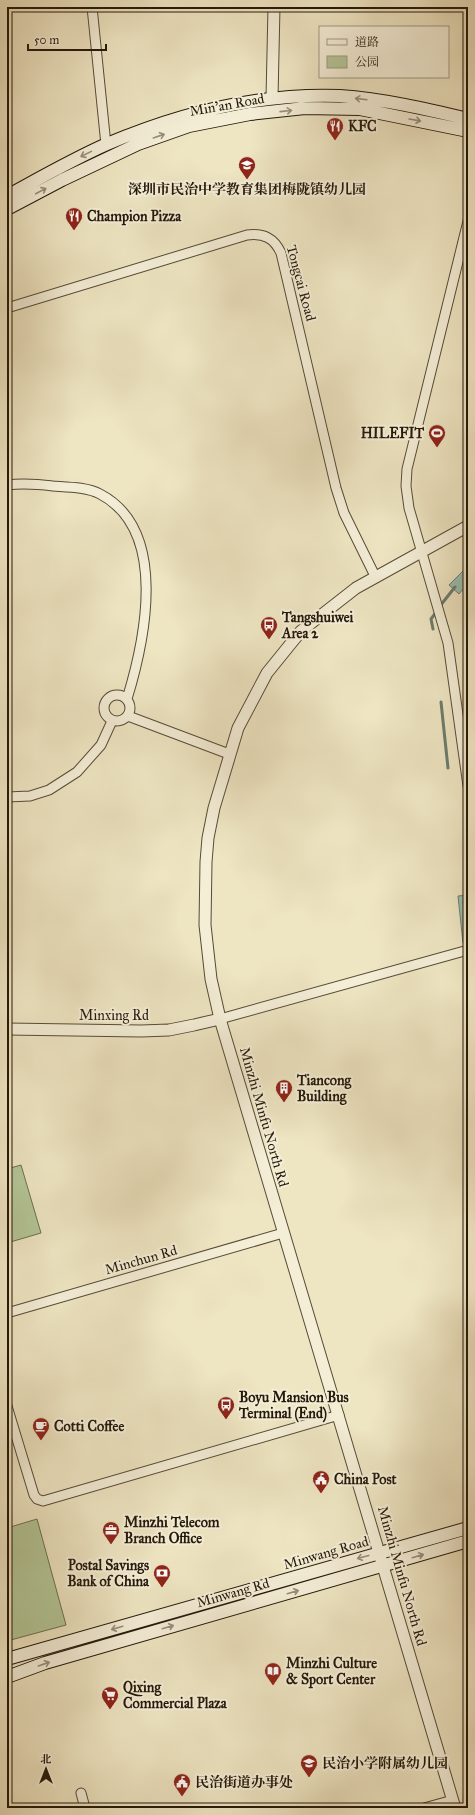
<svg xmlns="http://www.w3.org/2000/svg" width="475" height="1815" font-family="'IM FELL Great Primer','Noto Serif SC',serif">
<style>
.green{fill:#b4c697;stroke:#6c6f50}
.water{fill:#99bfb1;stroke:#6a7c6e}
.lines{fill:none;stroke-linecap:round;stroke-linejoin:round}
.shore{stroke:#5e6c5d;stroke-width:1}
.stream{stroke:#6a7c6e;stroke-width:3}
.minor-casing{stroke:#564b37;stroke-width:11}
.tertiary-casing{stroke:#564b37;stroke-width:13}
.secondary-casing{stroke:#241809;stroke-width:14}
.minor{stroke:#f4eed7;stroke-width:9}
.tertiary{stroke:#f4eed7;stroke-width:11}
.secondary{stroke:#f4eed7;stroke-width:12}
.oneway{stroke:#968e7a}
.labels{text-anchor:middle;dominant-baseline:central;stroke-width:4;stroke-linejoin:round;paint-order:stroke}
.street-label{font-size:14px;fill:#241809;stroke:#f4eed7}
.poi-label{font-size:14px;font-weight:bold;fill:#241809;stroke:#f4eed7;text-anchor:start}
</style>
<rect width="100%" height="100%" fill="#eee5c2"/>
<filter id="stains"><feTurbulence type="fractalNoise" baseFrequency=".005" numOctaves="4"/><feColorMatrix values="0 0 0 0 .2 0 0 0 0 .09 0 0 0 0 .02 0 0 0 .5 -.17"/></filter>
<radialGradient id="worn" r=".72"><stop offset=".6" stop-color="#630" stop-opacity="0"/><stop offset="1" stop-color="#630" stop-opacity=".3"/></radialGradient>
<!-- green -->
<path class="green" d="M 21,1165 L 41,1233 L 7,1243 L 7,1169 Z
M 37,1519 L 66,1625 L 7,1641 L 7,1528 Z"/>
<!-- water -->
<path class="water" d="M 468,566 L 468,583 L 459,594 L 449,585 Z
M 468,895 L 468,942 L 463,943 L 458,896 Z"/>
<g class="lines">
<!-- shore -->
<path class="shore" d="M 468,899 L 463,901 L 468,938"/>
<!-- stream -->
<path class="stream" d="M 440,606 L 455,587
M 433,629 L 431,619 L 437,611
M 441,702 L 448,768"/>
<!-- minor casing -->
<g class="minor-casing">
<path id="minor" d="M 92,7 L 106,145
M 468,221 L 407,469 L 406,486 L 409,508 L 448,643 L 468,786
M 7,308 L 247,235 C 264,233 274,238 281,253 L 336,488 L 344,513 L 375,576
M 7,485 C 22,483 37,484 53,486 C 67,487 87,487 100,494 C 169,530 145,640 127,699
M104 708a13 13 0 1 1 26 0a13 13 0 1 1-26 0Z
M 128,716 L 229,754
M 7,797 L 30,796 L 49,790 L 77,772 L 101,745 L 112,721
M 220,1019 L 468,950
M 7,1313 L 283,1233
M 7,1406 L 34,1495 L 37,1499 L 43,1501 L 339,1415
M 81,1793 L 85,1808
M 424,1808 L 453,1800"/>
</g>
<!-- tertiary casing -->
<g class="tertiary-casing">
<path id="tertiary" d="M 272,98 L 274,7
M 7,1029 L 141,1031 L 169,1030 L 194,1025 L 220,1019
M 455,1808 L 220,1019 L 211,979 L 205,925 L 206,862 L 208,838 L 214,808 L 238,728 L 267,673 L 301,631 L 356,588 L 468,526"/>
</g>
<!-- secondary casing -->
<g class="secondary-casing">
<path id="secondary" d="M 7,196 C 40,178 73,159 107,144 C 180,113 260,93 340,96 C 383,99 426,109 468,119
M 7,209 L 62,180 L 138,144 L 189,126 L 250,114 L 305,108 L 360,109 L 468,131
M 7,1659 L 468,1528
M 7,1677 L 45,1663 L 468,1541"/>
</g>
<!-- minor -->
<use href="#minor" class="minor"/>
<!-- tertiary -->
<use href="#tertiary" class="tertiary"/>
<!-- secondary -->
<use href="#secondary" class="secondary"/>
</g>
<!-- one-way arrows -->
<defs><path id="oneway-shaft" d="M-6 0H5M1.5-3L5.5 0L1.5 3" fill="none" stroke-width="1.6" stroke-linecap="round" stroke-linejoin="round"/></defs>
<g class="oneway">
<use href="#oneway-shaft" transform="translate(361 99) rotate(-173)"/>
<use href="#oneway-shaft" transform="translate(286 111) rotate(-6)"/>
<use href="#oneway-shaft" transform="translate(415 120) rotate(10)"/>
<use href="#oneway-shaft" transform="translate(159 136) rotate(-19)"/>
<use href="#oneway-shaft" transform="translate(86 154) rotate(154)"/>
<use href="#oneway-shaft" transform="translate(41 191) rotate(-28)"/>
<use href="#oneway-shaft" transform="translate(418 1556) rotate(-16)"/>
<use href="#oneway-shaft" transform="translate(363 1557) rotate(165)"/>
<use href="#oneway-shaft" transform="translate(293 1592) rotate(-16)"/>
<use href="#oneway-shaft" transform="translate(168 1627) rotate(-16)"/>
<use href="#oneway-shaft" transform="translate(117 1628) rotate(164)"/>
<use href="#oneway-shaft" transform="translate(44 1664) rotate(-19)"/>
</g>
<!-- icons -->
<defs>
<g id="restaurant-pin" transform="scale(0.9)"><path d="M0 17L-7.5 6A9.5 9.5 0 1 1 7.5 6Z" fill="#8f2418" stroke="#f4eed7"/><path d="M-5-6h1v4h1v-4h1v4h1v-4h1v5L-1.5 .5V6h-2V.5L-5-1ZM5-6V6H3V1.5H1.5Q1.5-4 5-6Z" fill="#fff"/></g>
<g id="school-pin" transform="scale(0.9)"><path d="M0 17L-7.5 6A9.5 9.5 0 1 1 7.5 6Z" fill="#8f2418" stroke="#f4eed7"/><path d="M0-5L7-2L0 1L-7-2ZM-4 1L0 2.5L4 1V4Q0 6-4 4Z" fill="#fff"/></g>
<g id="stadium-pin" transform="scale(0.9)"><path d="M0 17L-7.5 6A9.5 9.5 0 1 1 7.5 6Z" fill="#8f2418" stroke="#f4eed7"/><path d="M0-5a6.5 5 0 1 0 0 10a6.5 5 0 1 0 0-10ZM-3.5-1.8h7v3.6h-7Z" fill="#fff"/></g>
<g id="bus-pin" transform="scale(0.9)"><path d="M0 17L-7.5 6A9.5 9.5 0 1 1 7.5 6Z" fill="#8f2418" stroke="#f4eed7"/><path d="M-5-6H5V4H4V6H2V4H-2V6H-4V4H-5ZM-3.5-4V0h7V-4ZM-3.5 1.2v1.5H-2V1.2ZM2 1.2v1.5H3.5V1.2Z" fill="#fff"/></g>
<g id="building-pin" transform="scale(0.9)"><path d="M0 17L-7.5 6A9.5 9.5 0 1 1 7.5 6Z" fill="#8f2418" stroke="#f4eed7"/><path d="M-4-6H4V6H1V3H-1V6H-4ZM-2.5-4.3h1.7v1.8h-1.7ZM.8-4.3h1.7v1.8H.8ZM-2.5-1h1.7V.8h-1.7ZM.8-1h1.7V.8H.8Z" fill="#fff"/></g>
<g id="cafe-pin" transform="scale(0.9)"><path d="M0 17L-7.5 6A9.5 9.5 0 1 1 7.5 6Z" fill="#8f2418" stroke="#f4eed7"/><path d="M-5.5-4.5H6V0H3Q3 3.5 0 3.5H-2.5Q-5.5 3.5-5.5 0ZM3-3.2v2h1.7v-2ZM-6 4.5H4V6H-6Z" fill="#fff"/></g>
<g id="civic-pin" transform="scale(0.9)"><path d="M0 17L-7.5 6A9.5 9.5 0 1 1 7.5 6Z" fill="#8f2418" stroke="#f4eed7"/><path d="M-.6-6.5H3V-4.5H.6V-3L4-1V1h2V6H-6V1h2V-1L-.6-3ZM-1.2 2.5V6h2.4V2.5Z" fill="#fff"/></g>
<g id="office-pin" transform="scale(0.9)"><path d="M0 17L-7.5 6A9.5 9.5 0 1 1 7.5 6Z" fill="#8f2418" stroke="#f4eed7"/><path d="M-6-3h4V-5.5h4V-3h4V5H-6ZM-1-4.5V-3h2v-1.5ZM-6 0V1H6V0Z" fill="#fff"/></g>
<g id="bank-pin" transform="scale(0.9)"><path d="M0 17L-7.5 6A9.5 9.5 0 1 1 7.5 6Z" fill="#8f2418" stroke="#f4eed7"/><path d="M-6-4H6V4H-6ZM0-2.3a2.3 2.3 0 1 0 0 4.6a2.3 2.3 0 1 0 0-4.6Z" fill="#fff"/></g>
<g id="library-pin" transform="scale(0.9)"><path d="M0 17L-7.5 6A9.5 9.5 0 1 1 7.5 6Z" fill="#8f2418" stroke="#f4eed7"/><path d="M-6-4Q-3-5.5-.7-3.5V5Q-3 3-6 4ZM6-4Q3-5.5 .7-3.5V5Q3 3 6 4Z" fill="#fff"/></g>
<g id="supermarket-pin" transform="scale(0.9)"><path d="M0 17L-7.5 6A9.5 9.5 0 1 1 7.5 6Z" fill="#8f2418" stroke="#f4eed7"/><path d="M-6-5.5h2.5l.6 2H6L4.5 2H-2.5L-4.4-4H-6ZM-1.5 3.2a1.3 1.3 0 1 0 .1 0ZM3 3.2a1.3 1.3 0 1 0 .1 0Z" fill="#fff"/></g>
</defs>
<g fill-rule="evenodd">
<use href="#restaurant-pin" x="335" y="126"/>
<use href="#school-pin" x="247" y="165"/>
<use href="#restaurant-pin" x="74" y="216"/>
<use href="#stadium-pin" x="437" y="433"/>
<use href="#bus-pin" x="269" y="625"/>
<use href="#building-pin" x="284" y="1088"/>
<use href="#bus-pin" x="226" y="1405"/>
<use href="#cafe-pin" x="41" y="1426"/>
<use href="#civic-pin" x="321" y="1479"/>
<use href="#office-pin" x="111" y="1530"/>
<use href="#bank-pin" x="162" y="1573"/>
<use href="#library-pin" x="273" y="1671"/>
<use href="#supermarket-pin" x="110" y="1695"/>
<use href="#school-pin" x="309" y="1763"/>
<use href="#civic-pin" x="182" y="1782"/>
</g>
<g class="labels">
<!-- street labels -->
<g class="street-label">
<text transform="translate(227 105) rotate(-10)">Min'an Road</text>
<text transform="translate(301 283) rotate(75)">Tongcai Road</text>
<text x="114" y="1015">Minxing Rd</text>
<text transform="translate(264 1117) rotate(74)">Minzhi Minfu North Rd</text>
<text transform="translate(141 1260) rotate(-16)">Minchun Rd</text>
<text transform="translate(326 1553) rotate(-16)">Minwang Road</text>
<text transform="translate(402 1576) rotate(74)">Minzhi Minfu North Rd</text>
<text transform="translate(233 1593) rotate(-16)">Minwang Rd</text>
</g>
<!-- poi labels -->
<g class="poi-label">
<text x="348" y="126">KFC</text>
<text x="247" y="189" text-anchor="middle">深圳市民治中学教育集团梅陇镇幼儿园</text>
<text x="87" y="216">Champion Pizza</text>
<text x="424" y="433" text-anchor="end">HILEFIT</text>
<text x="282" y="617">Tangshuiwei<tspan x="282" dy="16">Area 2</tspan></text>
<text x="297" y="1080">Tiancong<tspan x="297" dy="16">Building</tspan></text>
<text x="239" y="1397">Boyu Mansion Bus<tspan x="239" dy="16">Terminal (End)</tspan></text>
<text x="54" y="1426">Cotti Coffee</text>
<text x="334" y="1479">China Post</text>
<text x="124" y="1522">Minzhi Telecom<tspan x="124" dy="16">Branch Office</tspan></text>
<text x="149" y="1565" text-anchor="end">Postal Savings<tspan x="149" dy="16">Bank of China</tspan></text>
<text x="286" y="1663">Minzhi Culture<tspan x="286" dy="16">&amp; Sport Center</tspan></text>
<text x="123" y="1687">Qixing<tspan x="123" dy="16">Commercial Plaza</tspan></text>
<text x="322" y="1763">民治小学附属幼儿园</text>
<text x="195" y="1782">民治街道办事处</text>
</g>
</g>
<!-- margin -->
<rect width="475" height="1815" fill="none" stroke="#eee5c2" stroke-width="24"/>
<rect x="8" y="8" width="459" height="1799" fill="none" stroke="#241809" stroke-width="2"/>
<rect x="12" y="12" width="451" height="1791" fill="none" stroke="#241809"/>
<!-- legend -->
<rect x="319" y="26" width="130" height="52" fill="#f4eed7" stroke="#a19885"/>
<rect x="327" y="39" width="20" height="6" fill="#f4eed7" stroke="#a19885"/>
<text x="355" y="46" font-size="12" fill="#241809">道路</text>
<rect x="327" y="56" width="20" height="12" fill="#b4c697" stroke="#a19885"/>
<text x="355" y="66" font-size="12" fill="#241809">公园</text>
<!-- north arrow -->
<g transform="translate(46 1769)" stroke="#f4eed7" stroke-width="3" paint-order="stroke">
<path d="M0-3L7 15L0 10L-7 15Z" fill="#241809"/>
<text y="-6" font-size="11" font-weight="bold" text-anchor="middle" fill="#241809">北</text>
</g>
<!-- scale -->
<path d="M28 44v6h78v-6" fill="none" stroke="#241809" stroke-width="2"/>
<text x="34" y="44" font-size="12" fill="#241809" stroke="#f4eed7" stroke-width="3" paint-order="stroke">50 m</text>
<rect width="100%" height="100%" filter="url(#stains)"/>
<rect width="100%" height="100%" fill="url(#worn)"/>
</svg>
